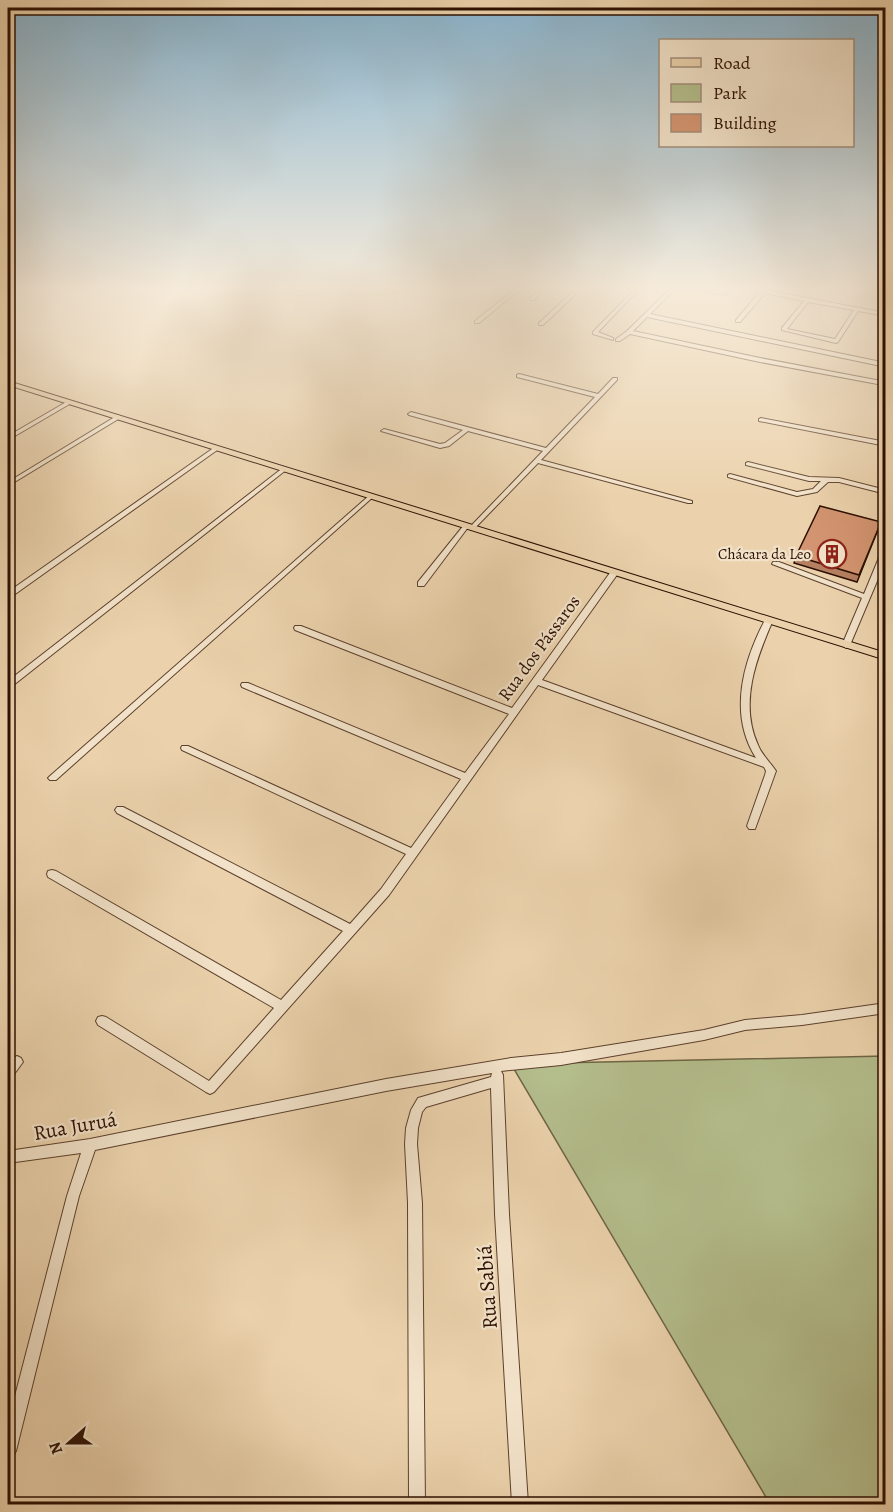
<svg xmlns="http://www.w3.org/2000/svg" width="893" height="1512" font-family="Alegreya,serif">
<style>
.green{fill:#b4bd8c;stroke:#706646;stroke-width:1.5}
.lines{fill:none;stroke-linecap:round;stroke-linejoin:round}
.minor-casing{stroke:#5c402c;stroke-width:2}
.major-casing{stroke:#2c0f01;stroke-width:2}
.minor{fill:#f2e2c9;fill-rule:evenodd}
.major{fill:#ebd2ac;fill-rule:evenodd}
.wall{fill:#b58061;stroke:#2c0f01;stroke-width:1.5}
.building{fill:#d39571;stroke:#2c0f01;stroke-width:1.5}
.labels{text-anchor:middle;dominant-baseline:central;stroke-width:4.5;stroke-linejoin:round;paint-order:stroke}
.far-poi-label{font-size:15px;fill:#2c0f01;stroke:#f2e2c9;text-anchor:end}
.street-label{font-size:18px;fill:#2c0f01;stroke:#f2e2c9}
.near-street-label{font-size:21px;fill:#2c0f01;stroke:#f2e2c9}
</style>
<rect width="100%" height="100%" fill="#ebd2ac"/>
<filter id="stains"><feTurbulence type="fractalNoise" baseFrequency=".00333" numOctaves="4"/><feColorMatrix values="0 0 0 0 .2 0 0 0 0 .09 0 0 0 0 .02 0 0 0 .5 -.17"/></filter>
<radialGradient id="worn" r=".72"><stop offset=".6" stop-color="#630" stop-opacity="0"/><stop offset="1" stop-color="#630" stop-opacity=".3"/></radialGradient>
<!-- green -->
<path class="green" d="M 885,1056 L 885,1504 L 770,1504 L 511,1064 Z"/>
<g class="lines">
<!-- minor casing -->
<g class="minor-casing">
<path id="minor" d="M 400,286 L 405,286 L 397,292 L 393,292 L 393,290 Z
M 519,286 L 524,286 L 479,323 L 475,323 L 475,321 Z
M 543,286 L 547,286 L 534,300 L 530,300 L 530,298 Z
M 579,286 L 584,286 L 543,325 L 539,325 L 539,323 Z
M 638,286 L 642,286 L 598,332 L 613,338 L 613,340 L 593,334 L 593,332 Z
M 673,286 L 686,286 L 727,294 L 725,295 L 677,287 L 650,314 L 886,363 L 886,367 L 647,317 L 633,331 L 760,358 L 881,381 L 886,376 L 886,383 L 883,385 L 760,362 L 630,334 L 620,341 L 616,341 L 616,339 L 627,331 Z
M 732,286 L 764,290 L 886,313 L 886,316 L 858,311 L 838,342 L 836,343 L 782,330 L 782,328 L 804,301 L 765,293 L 740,322 L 736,322 L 736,320 L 760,292 ZM 808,302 L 854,310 L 835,339 L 787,329 Z
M 519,374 L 598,394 L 613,378 L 617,378 L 617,380 L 541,460 L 692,501 L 692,503 L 688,503 L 538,463 L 474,529 L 470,529 L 470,527 L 543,451 L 468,431 L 449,446 L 440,448 L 381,431 L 384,429 L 440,444 L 445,443 L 463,430 L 409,415 L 408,414 L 411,412 L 546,448 L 595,397 L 517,377 L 517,375 Z
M 68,401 L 73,402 L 8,440 L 8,436 Z
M 118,415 L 121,417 L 120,418 L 8,486 L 8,482 Z
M 761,418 L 886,442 L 886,446 L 759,421 L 759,419 Z
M 215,447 L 220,448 L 11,597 L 8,597 L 8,592 Z
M 748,462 L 809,477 L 839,478 L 886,490 L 886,494 L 839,482 L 828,482 L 817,492 L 797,496 L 728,477 L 728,475 L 730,474 L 797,492 L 813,489 L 821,481 L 809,481 L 746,465 L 746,463 Z
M 284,467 L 286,468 L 286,470 L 11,687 L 8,688 L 8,681 Z
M 371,494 L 374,496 L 373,497 L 56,780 L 50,780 L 48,778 L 50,776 Z
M 466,524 L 469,526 L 424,586 L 418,586 L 418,582 L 464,525 Z
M 883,548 L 886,548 L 886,560 L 850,645 L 846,648 L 842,645 L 862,598 L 772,564 L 773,562 L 779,562 L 864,594 Z
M 612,570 L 615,570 L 619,572 L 542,680 L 756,758 C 728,714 743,661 766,618 L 772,618 L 773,620 C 756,659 739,703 758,745 C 762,755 770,762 776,771 L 755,829 L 749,829 L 747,826 L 765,775 L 766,771 L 764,767 L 538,685 L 389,895 L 214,1092 L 210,1094 L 206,1092 L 98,1025 L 96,1021 L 98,1017 L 102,1016 L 106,1017 L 209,1081 L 274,1008 L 48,877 L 47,874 L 48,871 L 52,870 L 56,871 L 281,1000 L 343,931 L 117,813 L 115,810 L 117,807 L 123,807 L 350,924 L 381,889 L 406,854 L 182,750 L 181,748 L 182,746 L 188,746 L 411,848 L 461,779 L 242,687 L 241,685 L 242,683 L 248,683 L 465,773 L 509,714 L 295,630 L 294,628 L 295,626 L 301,626 L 512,708 Z
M 886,1003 L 886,1013 L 802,1025 L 745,1030 L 704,1040 L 561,1065 L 501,1071 L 503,1075 L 509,1214 L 528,1504 L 512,1504 L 495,1214 L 491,1088 L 426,1107 L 422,1112 L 418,1128 L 417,1144 L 422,1203 L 425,1504 L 409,1504 L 408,1203 L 405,1144 L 406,1128 L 411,1110 L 418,1098 L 491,1077 L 492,1073 L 386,1091 L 95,1150 L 79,1196 L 16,1451 L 13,1456 L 8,1458 L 8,1423 L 67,1196 L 81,1153 L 8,1163 L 8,1151 L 90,1139 L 386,1079 L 511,1058 L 561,1053 L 704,1030 L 745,1020 L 802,1015 Z
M 17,1056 L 21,1058 L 23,1062 L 12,1077 L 8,1079 C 8,1069 7,1061 17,1056 Z"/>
</g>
<!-- major casing -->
<g class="major-casing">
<path id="major" d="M 8,381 L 886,653 L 886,660 L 8,385 Z"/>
</g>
<!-- minor -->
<use href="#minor" class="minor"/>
<!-- major -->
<use href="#major" class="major"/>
</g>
<!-- wall -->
<path class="wall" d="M 881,522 L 857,582 L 794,563 L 796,556 Z"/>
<!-- building -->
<path class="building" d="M 820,506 L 881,522 L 859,575 L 796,556 Z"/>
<!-- sky -->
<linearGradient id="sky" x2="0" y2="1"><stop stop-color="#88b5d1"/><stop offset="0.58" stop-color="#f6ebda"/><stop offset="1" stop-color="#f6ebda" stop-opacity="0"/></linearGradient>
<rect width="893" height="497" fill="url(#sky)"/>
<!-- icons -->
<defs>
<g id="building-ring" transform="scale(1.5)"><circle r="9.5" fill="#f2e2c9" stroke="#8f2418" stroke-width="1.5"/><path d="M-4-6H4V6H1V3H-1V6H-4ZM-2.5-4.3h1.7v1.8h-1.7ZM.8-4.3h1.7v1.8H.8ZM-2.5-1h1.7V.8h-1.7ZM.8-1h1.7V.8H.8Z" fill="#8f2418"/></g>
</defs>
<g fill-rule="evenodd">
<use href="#building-ring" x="832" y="554"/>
</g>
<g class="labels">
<!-- far-poi labels -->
<g class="far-poi-label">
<text x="811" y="554">Chácara da Leo</text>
</g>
<!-- street labels -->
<g class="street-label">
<text transform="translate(539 648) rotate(-54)">Rua dos Pássaros</text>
</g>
<!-- near-street labels -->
<g class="near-street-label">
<text transform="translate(75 1126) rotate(-10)">Rua Juruá</text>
<text transform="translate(487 1287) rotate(-94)">Rua Sabiá</text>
</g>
</g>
<!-- margin -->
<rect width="893" height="1512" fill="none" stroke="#ebd2ac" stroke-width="30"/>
<rect x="9" y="9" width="875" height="1494" fill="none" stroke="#2c0f01" stroke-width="3"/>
<rect x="15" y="15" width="863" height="1482" fill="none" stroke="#2c0f01" stroke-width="1.5"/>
<!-- legend -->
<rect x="659" y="39" width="195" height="108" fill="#f2e2c9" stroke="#a38e79" stroke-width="1.5"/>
<rect x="671" y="58" width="30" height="9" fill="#ebd2ac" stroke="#a38e79" stroke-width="1.5"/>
<text x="713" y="69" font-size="18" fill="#2c0f01">Road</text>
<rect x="671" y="84" width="30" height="18" fill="#b4bd8c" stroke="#a38e79" stroke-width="1.5"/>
<text x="713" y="99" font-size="18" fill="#2c0f01">Park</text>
<rect x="671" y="114" width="30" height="18" fill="#d39571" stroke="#a38e79" stroke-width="1.5"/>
<text x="713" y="129" font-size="18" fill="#2c0f01">Building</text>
<!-- north arrow -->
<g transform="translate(69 1443) rotate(249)" stroke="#f2e2c9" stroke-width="4.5" paint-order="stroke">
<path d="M0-4.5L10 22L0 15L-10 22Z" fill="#2c0f01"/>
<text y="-9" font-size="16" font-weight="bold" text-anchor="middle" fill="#2c0f01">N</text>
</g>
<rect width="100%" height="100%" filter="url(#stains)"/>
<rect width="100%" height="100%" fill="url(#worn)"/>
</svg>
